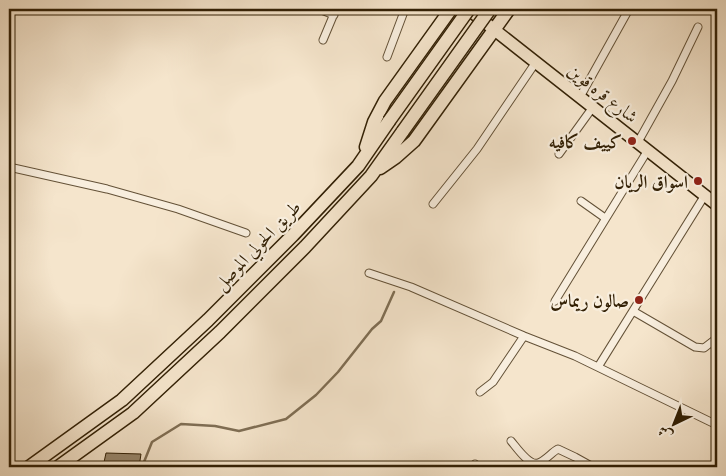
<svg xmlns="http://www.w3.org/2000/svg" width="726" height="476" font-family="'Gentium Book Plus',Amiri,serif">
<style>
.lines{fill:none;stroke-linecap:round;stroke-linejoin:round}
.stream{stroke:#7f6e54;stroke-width:2.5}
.building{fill:#97866c;stroke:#322005}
.minor-casing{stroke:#635137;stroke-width:9}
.primary-casing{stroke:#322005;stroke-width:14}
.motorway-casing{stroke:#322005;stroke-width:15}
.minor{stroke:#f8eede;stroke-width:7}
.primary{stroke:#f5e5cc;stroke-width:11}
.motorway{stroke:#f5e5cc;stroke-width:12}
.motorway-bridge-casing{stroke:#322005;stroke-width:15;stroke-linecap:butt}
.motorway-bridge{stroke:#f5e5cc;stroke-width:12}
.poi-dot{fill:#8f2418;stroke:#f8eede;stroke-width:2}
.labels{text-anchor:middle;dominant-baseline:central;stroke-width:4.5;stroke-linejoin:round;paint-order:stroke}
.street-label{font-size:18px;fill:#322005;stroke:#f8eede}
.poi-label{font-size:18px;font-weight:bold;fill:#322005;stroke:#f8eede;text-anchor:end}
</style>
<rect width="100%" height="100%" fill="#f5e5cc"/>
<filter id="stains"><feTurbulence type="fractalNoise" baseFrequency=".004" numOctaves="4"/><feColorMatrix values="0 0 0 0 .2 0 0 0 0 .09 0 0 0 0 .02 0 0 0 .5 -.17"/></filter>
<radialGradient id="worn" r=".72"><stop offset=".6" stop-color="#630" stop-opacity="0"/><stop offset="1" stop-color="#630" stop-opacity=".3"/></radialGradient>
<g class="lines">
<!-- stream -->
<path class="stream" d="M 142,467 L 152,442 L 181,424 L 215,426 L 239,431 L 286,419 L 316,395 L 338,372 L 372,329 L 381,321 L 394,292"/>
</g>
<!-- building -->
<path class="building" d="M 106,453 L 141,454 L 139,467 L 103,467 Z"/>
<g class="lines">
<!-- minor casing -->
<g class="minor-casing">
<path id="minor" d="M 319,9 L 334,15
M 323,40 L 336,9
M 387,57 L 405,9
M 580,97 L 629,9
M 638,142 L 672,81 L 698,27
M 559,154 L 593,107
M 9,167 L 107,189 L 178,209 L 246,233
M 581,201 L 605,218
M 433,204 L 477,149 L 536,62
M 369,273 L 411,287 L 524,336 L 575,356 L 717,425
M 555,301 L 648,150
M 633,311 L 695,347 L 704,348 L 717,338
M 598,367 L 705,195
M 480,392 L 493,382 L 524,336
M 511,441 C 517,448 529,466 538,463 C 545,461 552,452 558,449 L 575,457 L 593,467
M 475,464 L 478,467"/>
</g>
<!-- primary casing -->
<g class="primary-casing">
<path id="primary" d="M 468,9 L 717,205"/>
</g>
<!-- motorway casing -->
<g class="motorway-casing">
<path id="motorway" d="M 366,147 L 374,122 L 385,101 L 451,9
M 380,168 L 396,157 L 414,141 L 509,9
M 29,467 L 122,400 L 208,320 L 293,235 L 358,166 L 389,121
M 58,467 L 133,413 L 220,332 L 305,247 L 371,176 L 403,131"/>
</g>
<!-- minor -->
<use href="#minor" class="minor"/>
<!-- primary -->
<use href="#primary" class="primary"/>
<!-- motorway -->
<use href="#motorway" class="motorway"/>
<!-- motorway-bridge casing -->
<g class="motorway-bridge-casing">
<path id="motorway-bridge" d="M 389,121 L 469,9
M 403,131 L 490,9"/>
</g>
<!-- motorway-bridge -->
<use href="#motorway-bridge" class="motorway-bridge"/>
</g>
<!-- markers -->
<g class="poi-dot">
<circle cx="632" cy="141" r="5"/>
<circle cx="698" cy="181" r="5"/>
<circle cx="639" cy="300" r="5"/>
</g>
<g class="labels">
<!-- street labels -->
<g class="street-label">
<text transform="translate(603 93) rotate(38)">شارع قره قوين</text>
<text transform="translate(257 245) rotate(-46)">طريق الحولي الموصل</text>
</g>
<!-- poi labels -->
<g class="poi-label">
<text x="622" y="141">كييف كافيه</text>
<text x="688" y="181">اسواق الريان</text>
<text x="629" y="300">صالون ريماس</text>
</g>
</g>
<!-- margin -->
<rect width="726" height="476" fill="none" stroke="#f5e5cc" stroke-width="30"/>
<rect x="10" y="10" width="706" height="456" fill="none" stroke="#322005" stroke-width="2.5"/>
<rect x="15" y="15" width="696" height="446" fill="none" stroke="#322005"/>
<!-- north arrow -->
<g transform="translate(674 424) rotate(223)" stroke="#f8eede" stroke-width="4" paint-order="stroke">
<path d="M0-4L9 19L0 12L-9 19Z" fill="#322005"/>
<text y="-8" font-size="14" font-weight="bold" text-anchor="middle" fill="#322005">ش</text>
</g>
<rect width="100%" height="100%" filter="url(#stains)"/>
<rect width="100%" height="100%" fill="url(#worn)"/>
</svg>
